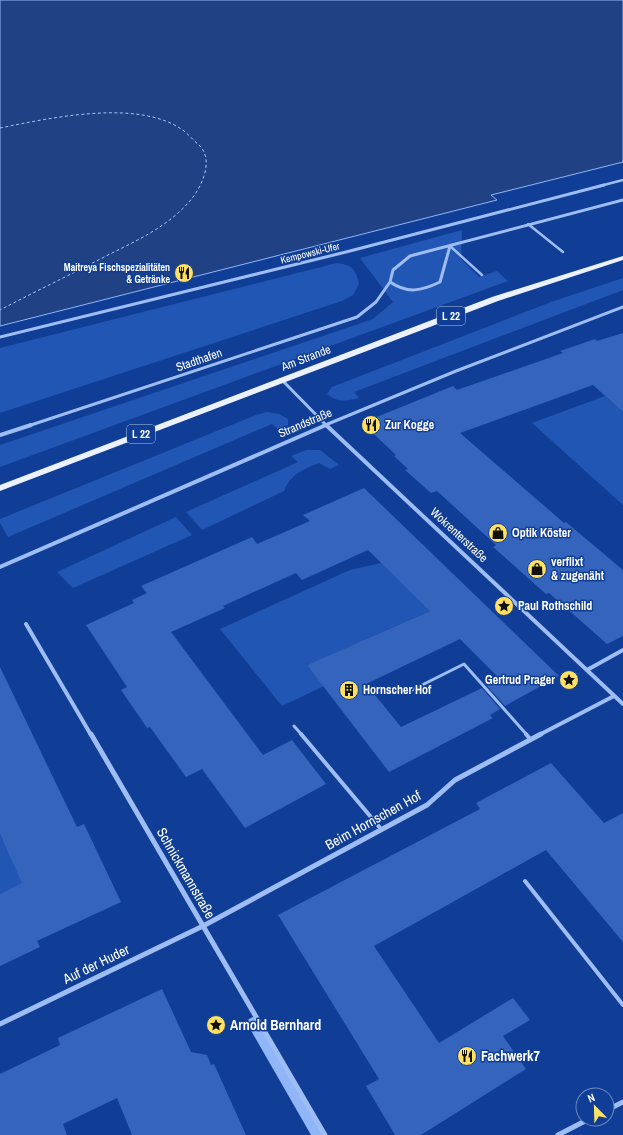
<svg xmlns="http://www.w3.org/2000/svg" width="623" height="1135" font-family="'Archivo Narrow',sans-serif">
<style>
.green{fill:#2256b5}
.water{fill:#204284;stroke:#90b6f8}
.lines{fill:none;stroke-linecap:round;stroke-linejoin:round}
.stream{fill:#90b6f8;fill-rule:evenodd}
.ferry{stroke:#abc8fb;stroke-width:1;stroke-dasharray:3 2.5;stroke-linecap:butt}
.building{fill:#3464bc}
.lane-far2{stroke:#9ebdf4;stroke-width:2.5}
.lane-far1{stroke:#9ebdf4;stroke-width:3}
.lane{stroke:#9ebdf4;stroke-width:4}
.street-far3{stroke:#9ebdf4;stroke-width:2.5}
.street-far2{stroke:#9ebdf4;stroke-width:3}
.street-far1{stroke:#9ebdf4;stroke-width:4}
.street{stroke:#9ebdf4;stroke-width:5}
.primary{fill:#ebf1ff;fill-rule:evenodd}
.labels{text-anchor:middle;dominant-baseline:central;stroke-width:3;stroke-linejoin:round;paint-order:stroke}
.far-street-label{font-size:10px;fill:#fff;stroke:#103e96}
.far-poi-label{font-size:10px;font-weight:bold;fill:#fff;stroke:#103e96;text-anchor:end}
.shield{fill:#103e96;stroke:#b7c5e0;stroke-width:1}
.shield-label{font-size:11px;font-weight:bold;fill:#fff}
.street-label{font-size:12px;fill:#fff;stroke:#103e96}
.poi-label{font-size:12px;font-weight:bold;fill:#fff;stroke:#103e96;text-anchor:start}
.near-street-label{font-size:14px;fill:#fff;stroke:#103e96}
.near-poi-label{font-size:14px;font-weight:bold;fill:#fff;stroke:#103e96;text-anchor:start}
</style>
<rect width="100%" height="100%" fill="#103e96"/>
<!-- green -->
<path class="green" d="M 462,230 L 461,259 L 479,277 L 497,271 L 508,281 L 0,467 L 0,445 L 373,319 L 393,302 L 360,258 Z
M 337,263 C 352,265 356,269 359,284 L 353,295 L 342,301 L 0,413 L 0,348 Z
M 623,278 L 623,290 L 354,392 L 359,398 C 347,401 337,403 327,394 L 332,387 L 551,302 Z
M 605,396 L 623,412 L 623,505 L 532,423 Z
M 267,412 L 279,414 L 288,419 L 288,425 L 280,431 L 272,424 L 8,537 L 0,523 L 0,519 L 256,415 Z
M 306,450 L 320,450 L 339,465 L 330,469 L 319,463 C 302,470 291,474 284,491 L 202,530 L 186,512 L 298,462 L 291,456 Z
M 176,517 L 192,535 L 73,588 L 57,572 Z
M 381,563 L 432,610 L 307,665 L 324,686 L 282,706 L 220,629 L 350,570 Z
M 0,834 L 3,841 L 10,838 L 40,889 L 14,887 L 0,894 Z"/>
<!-- water -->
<path class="water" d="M 0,0 L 623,0 L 623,162 L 491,195 L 497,200 L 0,326 Z"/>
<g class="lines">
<!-- stream -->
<path class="stream" d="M 253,1017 L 257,1019 L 325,1135 L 311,1135 L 249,1027 L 247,1023 L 249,1019 Z"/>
<!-- ferry -->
<path class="ferry" d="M 0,128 C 50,118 140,98 184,131 C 189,135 194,141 199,145 C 215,160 201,189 189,202 C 167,227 136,241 108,255 C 72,274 36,291 0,310"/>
</g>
<!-- building -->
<path class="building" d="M 623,333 L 623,412 L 593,385 L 460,433 L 564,523 L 566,522 L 623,570 L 623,636 L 607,644 L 549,593 L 546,594 L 493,547 L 496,545 L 437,491 L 431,493 L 405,470 L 408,469 L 394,456 L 396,455 L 362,423 L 453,386 L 457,390 L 563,353 L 560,351 L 595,339 L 597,341 Z
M 364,488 L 559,676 L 505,706 L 487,686 L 500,679 L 460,639 L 366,684 L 401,727 L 482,688 L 500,709 L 490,715 L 493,718 L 389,772 L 307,665 L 430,611 L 368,550 L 302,580 L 296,573 L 223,606 L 225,608 L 171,632 L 263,755 L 292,740 L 326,784 L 245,828 L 202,769 L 186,777 L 150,727 L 147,728 L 121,690 L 127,687 L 86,625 L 134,603 L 132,600 L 147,593 L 141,586 L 252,537 L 257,544 L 310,521 L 303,515 Z
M 0,667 L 77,827 L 84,824 L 121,902 L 37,941 L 40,947 L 0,966 L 0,894 L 22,883 L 0,834 Z
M 551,763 L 604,823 L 623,813 L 623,942 L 546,850 L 374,946 L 439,1043 L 513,998 L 530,1020 L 503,1036 L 526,1069 L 421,1135 L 395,1135 L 366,1086 L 379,1079 L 278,915 L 480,809 L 476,803 Z
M 162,989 L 191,1052 L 207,1055 L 211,1065 L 214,1064 L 246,1135 L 132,1135 L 117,1098 L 63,1124 L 67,1135 L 0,1135 L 0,1074 L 60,1045 L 58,1038 Z"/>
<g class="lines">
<!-- lane-far2 -->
<path class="lane-far2" d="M 528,224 L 563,252
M 450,246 L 482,275"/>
<!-- lane-far1 -->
<path class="lane-far1" d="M 406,693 L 464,664 L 527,735
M 294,726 L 302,735"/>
<!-- lane -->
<path class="lane" d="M 301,734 L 381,829
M 526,734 L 530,739
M 525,881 L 623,1005"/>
<!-- street-far3 -->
<path class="street-far3" d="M 600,186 L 623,180"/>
<!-- street-far2 -->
<path class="street-far2" d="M 390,282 L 393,270 L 410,256 L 623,200
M 390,282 C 408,294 421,291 440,282 L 450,246
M 0,337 L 346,252 L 604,185
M 282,380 L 327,426
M 28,426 L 357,317 L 376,302 L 390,282
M 323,426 L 456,371 L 623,307"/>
<!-- street-far1 -->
<path class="street-far1" d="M 326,425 L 623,704
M 0,435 L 31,425
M 0,567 L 326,425
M 26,624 L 91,735
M 587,670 L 623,650
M 539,735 L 614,696"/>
<!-- street -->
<path class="street" d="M 91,734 L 325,1135
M 0,1024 L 203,926 L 427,805 L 455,780 L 541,734
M 607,1110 L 623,1102
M 558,1135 L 589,1119"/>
<!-- primary -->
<path class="primary" d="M 623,256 L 623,260 L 498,301 L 0,491 L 0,485 L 492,297 Z"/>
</g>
<!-- icons -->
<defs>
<g id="restaurant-disc" transform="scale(1)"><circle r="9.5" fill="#ffe061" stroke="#103e96"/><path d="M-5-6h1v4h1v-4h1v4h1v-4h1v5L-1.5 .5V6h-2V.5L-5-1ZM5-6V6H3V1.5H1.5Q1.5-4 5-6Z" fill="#111"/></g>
<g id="shop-disc" transform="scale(1)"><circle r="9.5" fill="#ffe061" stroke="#103e96"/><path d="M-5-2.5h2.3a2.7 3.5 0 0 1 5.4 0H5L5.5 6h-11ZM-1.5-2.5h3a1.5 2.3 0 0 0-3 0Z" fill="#111"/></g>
<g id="sight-disc" transform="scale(1)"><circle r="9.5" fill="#ffe061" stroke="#103e96"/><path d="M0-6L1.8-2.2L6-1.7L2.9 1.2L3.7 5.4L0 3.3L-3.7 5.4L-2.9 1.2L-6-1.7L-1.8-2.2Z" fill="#111"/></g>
<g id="building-disc" transform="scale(1)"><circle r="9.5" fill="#ffe061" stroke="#103e96"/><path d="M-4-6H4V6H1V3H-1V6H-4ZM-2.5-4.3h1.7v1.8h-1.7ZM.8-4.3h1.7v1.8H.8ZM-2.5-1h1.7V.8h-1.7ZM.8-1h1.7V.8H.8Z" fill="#111"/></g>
</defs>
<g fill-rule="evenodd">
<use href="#restaurant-disc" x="184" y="273"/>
<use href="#restaurant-disc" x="371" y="425"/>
<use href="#shop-disc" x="498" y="533"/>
<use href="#shop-disc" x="537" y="569"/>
<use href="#sight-disc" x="504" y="606"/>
<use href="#sight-disc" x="569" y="680"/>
<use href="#building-disc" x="349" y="690"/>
<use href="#sight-disc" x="216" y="1025"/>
<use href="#restaurant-disc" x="467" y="1056"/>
</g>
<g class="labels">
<!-- far-street labels -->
<g class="far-street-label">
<text transform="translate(310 253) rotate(-14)">Kempowski-Ufer</text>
</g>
<!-- far-poi labels -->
<g class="far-poi-label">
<text x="170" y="267">Maitreya Fischspezialitäten<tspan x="170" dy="12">&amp; Getränke</tspan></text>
</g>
<!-- shield labels -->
<g class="shield">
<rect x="437" y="307" width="28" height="18" rx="3"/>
<rect x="127" y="425" width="28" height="18" rx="3"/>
</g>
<g class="shield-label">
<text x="451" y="316">L 22</text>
<text x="141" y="434">L 22</text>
</g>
<!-- street labels -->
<g class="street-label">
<text transform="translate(306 358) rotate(-21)">Am Strande</text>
<text transform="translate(199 360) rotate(-19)">Stadthafen</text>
<text transform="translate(305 423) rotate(-23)">Strandstraße</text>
<text transform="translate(459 535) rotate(43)">Wokrenterstraße</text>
</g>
<!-- poi labels -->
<g class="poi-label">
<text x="385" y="425">Zur Kogge</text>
<text x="512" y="533">Optik Köster</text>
<text x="551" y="562">verflixt<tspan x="551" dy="14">&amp; zugenäht</tspan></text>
<text x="518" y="606">Paul Rothschild</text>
<text x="555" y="680" text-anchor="end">Gertrud Prager</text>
<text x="363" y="690">Hornscher Hof</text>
</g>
<!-- near-street labels -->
<g class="near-street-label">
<text transform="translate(373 820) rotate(-29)">Beim Hornschen Hof</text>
<text transform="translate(186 873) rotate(60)">Schnickmannstraße</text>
<text transform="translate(96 964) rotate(-26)">Auf der Huder</text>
</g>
<!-- near-poi labels -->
<g class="near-poi-label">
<text x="230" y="1025">Arnold Bernhard</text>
<text x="481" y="1056">Fachwerk7</text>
</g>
</g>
<!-- north arrow -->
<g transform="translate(595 1107) rotate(337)"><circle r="19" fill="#103e96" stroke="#708bc0"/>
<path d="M0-3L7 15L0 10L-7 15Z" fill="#ffe061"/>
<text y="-6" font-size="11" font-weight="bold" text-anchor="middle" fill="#ffffff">N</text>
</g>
</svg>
